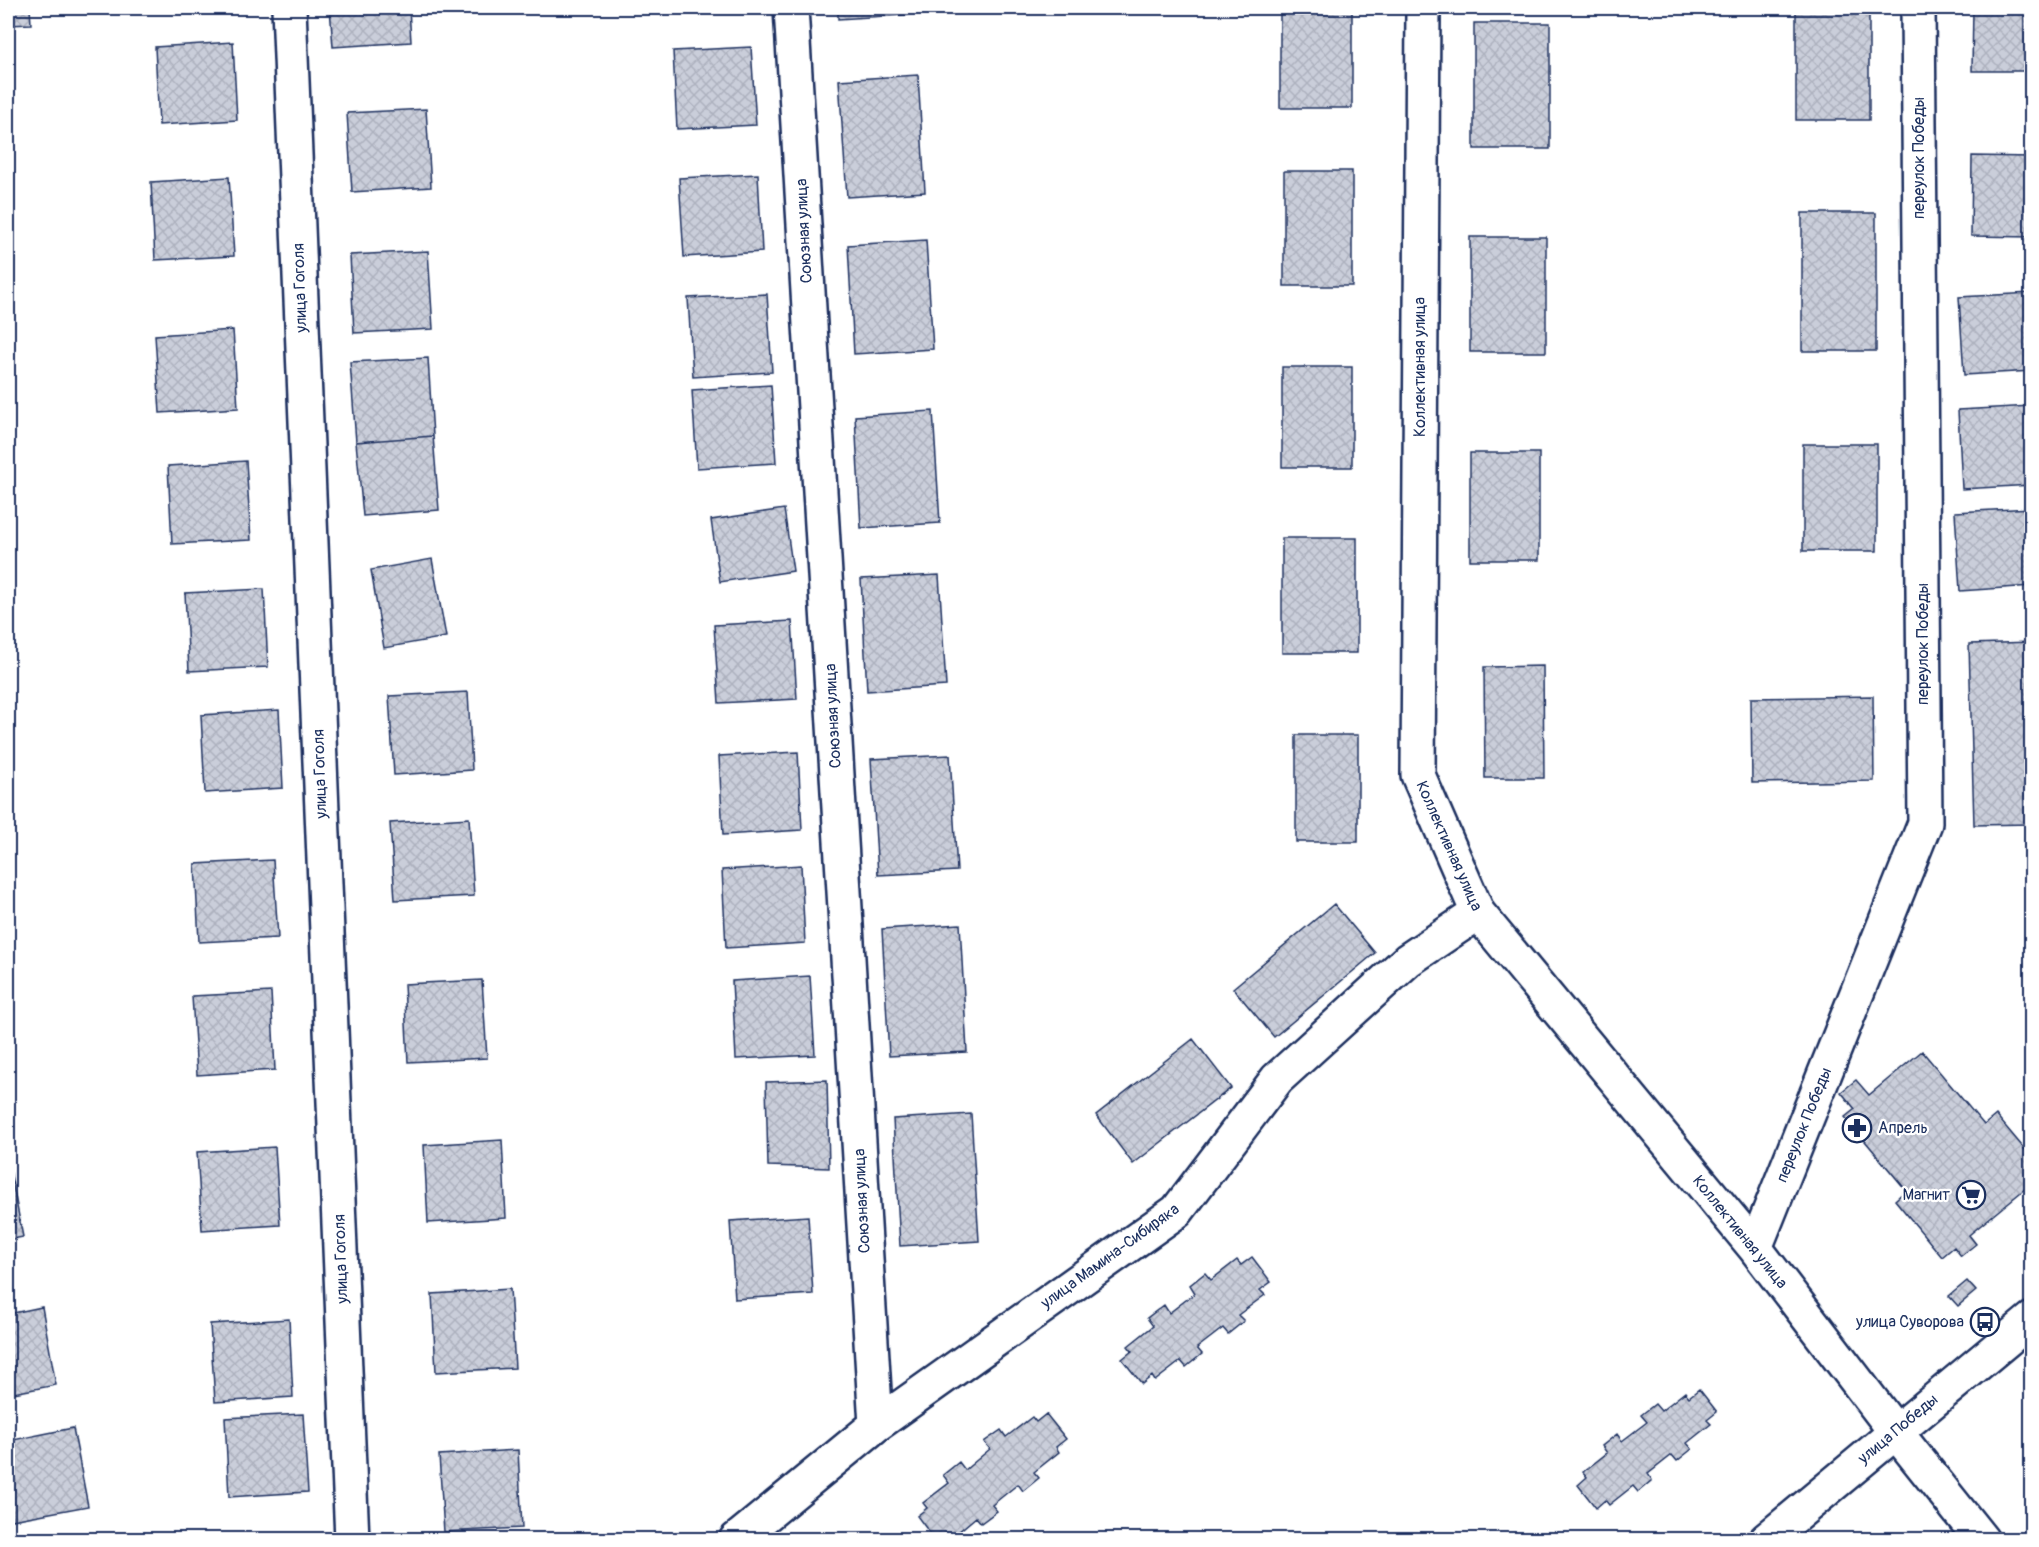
<svg xmlns="http://www.w3.org/2000/svg" width="2039" height="1547" font-family="Pangolin,sans-serif">
<style>
.building{fill:url(#building-cross-hatch);stroke:#1b2f5e;stroke-width:1.5}
.lines{fill:none;stroke-linecap:round;stroke-linejoin:round}
.street-casing{stroke:#1b2f5e;stroke-width:38}
.primary-casing{stroke:#1b2f5e;stroke-width:38}
.street{stroke:#fff;stroke-width:33}
.primary{stroke:#fff;stroke-width:33}
.labels{text-anchor:middle;dominant-baseline:central;stroke-width:4.5;stroke-linejoin:round;paint-order:stroke}
.street-label{font-size:16px;fill:#1b2f5e;stroke:#fff}
.poi-label{font-size:16px;fill:#1b2f5e;stroke:#fff;text-anchor:end}
</style>
<defs>
<pattern id="building-cross-hatch" width="8" height="8" patternUnits="userSpaceOnUse" patternTransform="scale(1.5)"><rect width="8" height="8" fill="#caceda"/><path d="M0 0l8 8M0 8l8-8" fill="none" stroke="#adb1be"/></pattern>
</defs>
<rect width="100%" height="100%" fill="#fff"/>
<filter id="ink" filterUnits="userSpaceOnUse"><feTurbulence type="fractalNoise" baseFrequency=".0167" numOctaves="2"/><feDisplacementMap in="SourceGraphic" scale="12" xChannelSelector="R" yChannelSelector="G"/><feConvolveMatrix kernelMatrix="1 2 1 2 8 2 1 2 1" color-interpolation-filters="sRGB"/></filter>
<g filter="url(#ink)">
<!-- building -->
<path class="building" d="M 8,8 L 30,8 L 31,24 L 8,25 Z
M 330,8 L 409,8 L 411,42 L 333,47 Z
M 838,8 L 916,8 L 917,14 L 838,19 Z
M 1280,8 L 1352,8 L 1352,108 L 1280,108 Z
M 1973,8 L 2032,8 L 2032,71 L 1972,71 Z
M 1796,10 L 1869,10 L 1869,120 L 1796,120 Z
M 1474,23 L 1550,23 L 1550,149 L 1474,149 Z
M 233,42 L 237,120 L 159,125 L 155,47 Z
M 751,47 L 756,125 L 677,129 L 673,51 Z
M 918,75 L 925,192 L 847,197 L 839,80 Z
M 426,109 L 431,187 L 352,192 L 347,113 Z
M 1972,156 L 2032,157 L 2032,237 L 1971,236 Z
M 1284,171 L 1352,171 L 1352,286 L 1284,286 Z
M 758,174 L 762,252 L 684,257 L 679,178 Z
M 229,177 L 234,256 L 155,260 L 151,182 Z
M 1802,213 L 1876,213 L 1876,351 L 1802,351 Z
M 1470,237 L 1546,237 L 1546,352 L 1470,352 Z
M 926,240 L 933,349 L 854,354 L 848,245 Z
M 428,251 L 433,329 L 354,333 L 350,255 Z
M 2032,293 L 2032,371 L 1964,375 L 1959,297 Z
M 767,294 L 772,372 L 693,377 L 688,298 Z
M 233,330 L 238,408 L 160,413 L 155,335 Z
M 428,358 L 433,436 L 356,442 L 350,362 Z
M 1282,367 L 1352,367 L 1352,467 L 1282,467 Z
M 771,385 L 776,463 L 697,468 L 692,390 Z
M 2032,406 L 2032,485 L 1962,489 L 1958,410 Z
M 933,411 L 940,523 L 861,528 L 855,416 Z
M 433,436 L 439,510 L 363,516 L 356,442 Z
M 1803,444 L 1877,444 L 1877,551 L 1803,551 Z
M 1470,453 L 1539,453 L 1539,560 L 1470,560 Z
M 246,461 L 251,540 L 172,544 L 168,466 Z
M 2032,508 L 2032,586 L 1960,591 L 1955,512 Z
M 784,509 L 793,571 L 720,582 L 711,520 Z
M 1282,538 L 1357,538 L 1357,653 L 1282,653 Z
M 432,559 L 446,637 L 384,648 L 371,570 Z
M 939,575 L 946,686 L 867,691 L 861,579 Z
M 264,589 L 268,667 L 189,671 L 185,593 Z
M 792,621 L 797,699 L 719,703 L 714,625 Z
M 2032,642 L 2032,824 L 1974,825 L 1969,644 Z
M 1543,666 L 1544,778 L 1485,778 L 1484,667 Z
M 468,692 L 472,770 L 394,775 L 389,696 Z
M 1873,696 L 1874,781 L 1752,783 L 1751,698 Z
M 279,710 L 283,788 L 205,793 L 201,715 Z
M 1296,735 L 1358,735 L 1358,842 L 1296,842 Z
M 798,752 L 802,830 L 723,835 L 719,756 Z
M 950,755 L 957,871 L 878,875 L 871,759 Z
M 469,818 L 474,896 L 395,900 L 390,823 Z
M 273,860 L 278,938 L 199,942 L 195,864 Z
M 801,865 L 805,943 L 726,948 L 722,870 Z
M 1334,904 L 1375,953 L 1274,1037 L 1233,988 Z
M 960,924 L 967,1052 L 889,1056 L 882,929 Z
M 810,976 L 815,1055 L 736,1059 L 732,981 Z
M 482,980 L 487,1058 L 408,1062 L 404,984 Z
M 271,992 L 275,1070 L 197,1075 L 192,996 Z
M 1193,1039 L 1231,1088 L 1133,1164 L 1096,1115 Z
M 1922,1051 L 1984,1125 L 1996,1115 L 2032,1158 L 2032,1183 L 1969,1235 L 1976,1244 L 1961,1256 L 1954,1247 L 1942,1257 L 1895,1200 L 1906,1190 L 1845,1117 L 1855,1109 L 1841,1092 L 1856,1080 L 1869,1095 Z
M 827,1080 L 829,1168 L 768,1166 L 766,1082 Z
M 971,1114 L 979,1241 L 900,1246 L 893,1119 Z
M 502,1140 L 506,1218 L 428,1223 L 424,1145 Z
M 275,1147 L 280,1225 L 202,1230 L 197,1152 Z
M 8,1160 L 23,1237 L 8,1240 Z
M 808,1216 L 813,1294 L 735,1299 L 730,1221 Z
M 1252,1257 L 1271,1282 L 1260,1290 L 1265,1295 L 1238,1315 L 1244,1321 L 1228,1334 L 1223,1328 L 1197,1348 L 1202,1354 L 1186,1367 L 1181,1361 L 1155,1381 L 1152,1376 L 1142,1384 L 1122,1359 L 1132,1351 L 1128,1346 L 1153,1326 L 1147,1318 L 1164,1305 L 1169,1313 L 1195,1293 L 1190,1285 L 1205,1273 L 1211,1280 L 1237,1260 L 1241,1265 Z
M 1967,1281 L 1976,1291 L 1958,1306 L 1949,1296 Z
M 510,1289 L 515,1368 L 436,1372 L 432,1294 Z
M 42,1307 L 56,1385 L 8,1394 L 8,1314 Z
M 289,1319 L 293,1397 L 215,1402 L 210,1324 Z
M 1699,1389 L 1717,1412 L 1707,1420 L 1711,1424 L 1687,1443 L 1692,1449 L 1677,1461 L 1672,1455 L 1648,1474 L 1652,1480 L 1638,1492 L 1633,1486 L 1609,1505 L 1605,1500 L 1596,1508 L 1578,1485 L 1587,1477 L 1583,1472 L 1607,1453 L 1602,1446 L 1617,1434 L 1622,1441 L 1647,1422 L 1641,1415 L 1655,1404 L 1661,1411 L 1685,1392 L 1689,1397 Z
M 303,1414 L 308,1492 L 229,1497 L 225,1418 Z
M 1046,1414 L 1066,1439 L 1056,1447 L 1059,1452 L 1034,1472 L 1039,1478 L 1023,1491 L 1018,1484 L 992,1505 L 997,1511 L 981,1523 L 976,1517 L 951,1538 L 946,1533 L 938,1540 L 935,1540 L 917,1516 L 927,1508 L 923,1503 L 949,1483 L 943,1475 L 959,1462 L 965,1470 L 990,1449 L 984,1442 L 1001,1430 L 1006,1437 L 1032,1417 L 1036,1422 Z
M 73,1428 L 88,1506 L 12,1520 L 8,1495 L 8,1441 Z
M 518,1450 L 522,1528 L 444,1532 L 439,1455 Z"/>
<g class="lines">
<!-- street casing -->
<g class="street-casing">
<path id="street" d="M 289,8 L 352,1540
M 791,8 L 876,1425
M 1423,8 L 1418,775 L 1478,913 L 1755,1248 L 1895,1431 L 1982,1540
M 1755,1248 L 1925,823 L 1918,8
M 736,1540 L 876,1425 L 1177,1211 L 1277,1079 L 1408,960 L 1478,913"/>
</g>
<!-- primary casing -->
<g class="primary-casing">
<path id="primary" d="M 1766,1540 L 2032,1319"/>
</g>
<!-- street -->
<use href="#street" class="street"/>
<!-- primary -->
<use href="#primary" class="primary"/>
</g>
</g>
<!-- icons -->
<defs>
<g id="pharmacy-ring" transform="scale(1.5)"><circle r="9.5" fill="#fff" stroke="#1b2f5e" stroke-width="1.5"/><path d="M-2-6h4v4h4v4h-4v4h-4v-4h-4v-4h4Z" fill="#1b2f5e"/></g>
<g id="supermarket-ring" transform="scale(1.5)"><circle r="9.5" fill="#fff" stroke="#1b2f5e" stroke-width="1.5"/><path d="M-6-5.5h2.5l.6 2H6L4.5 2H-2.5L-4.4-4H-6ZM-1.5 3.2a1.3 1.3 0 1 0 .1 0ZM3 3.2a1.3 1.3 0 1 0 .1 0Z" fill="#1b2f5e"/></g>
<g id="bus-ring" transform="scale(1.5)"><circle r="9.5" fill="#fff" stroke="#1b2f5e" stroke-width="1.5"/><path d="M-5-6H5V4H4V6H2V4H-2V6H-4V4H-5ZM-3.5-4V0h7V-4ZM-3.5 1.2v1.5H-2V1.2ZM2 1.2v1.5H3.5V1.2Z" fill="#1b2f5e"/></g>
</defs>
<g fill-rule="evenodd">
<use href="#pharmacy-ring" x="1857" y="1128"/>
<use href="#supermarket-ring" x="1971" y="1195"/>
<use href="#bus-ring" x="1985" y="1322"/>
</g>
<g class="labels">
<!-- street labels -->
<g class="street-label">
<text transform="translate(1919 158) rotate(-90)">переулок Победы</text>
<text transform="translate(804 231) rotate(-93)">Союзная улица</text>
<text transform="translate(300 288) rotate(-92)">улица Гоголя</text>
<text transform="translate(1420 367) rotate(-90)">Коллективная улица</text>
<text transform="translate(1923 644) rotate(-90)">переулок Победы</text>
<text transform="translate(833 716) rotate(-93)">Союзная улица</text>
<text transform="translate(320 774) rotate(-92)">улица Гоголя</text>
<text transform="translate(1449 846) rotate(66)">Коллективная улица</text>
<text transform="translate(1804 1125) rotate(-68)">переулок Победы</text>
<text transform="translate(862 1201) rotate(-93)">Союзная улица</text>
<text transform="translate(1740 1232) rotate(51)">Коллективная улица</text>
<text transform="translate(1110 1256) rotate(-36)">улица Мамина-Сибиряка</text>
<text transform="translate(341 1259) rotate(-92)">улица Гоголя</text>
<text transform="translate(1898 1429) rotate(-40)">улица Победы</text>
</g>
<!-- poi labels -->
<g class="poi-label">
<text x="1878" y="1128" text-anchor="start">Апрель</text>
<text x="1950" y="1195">Магнит</text>
<text x="1964" y="1322">улица Суворова</text>
</g>
</g>
<!-- margin -->
<rect width="2039" height="1547" fill="none" stroke="#fff" stroke-width="30"/>
<rect x="15" y="15" width="2009" height="1517" fill="none" stroke="#1b2f5e" stroke-width="2" filter="url(#ink)"/>
</svg>
